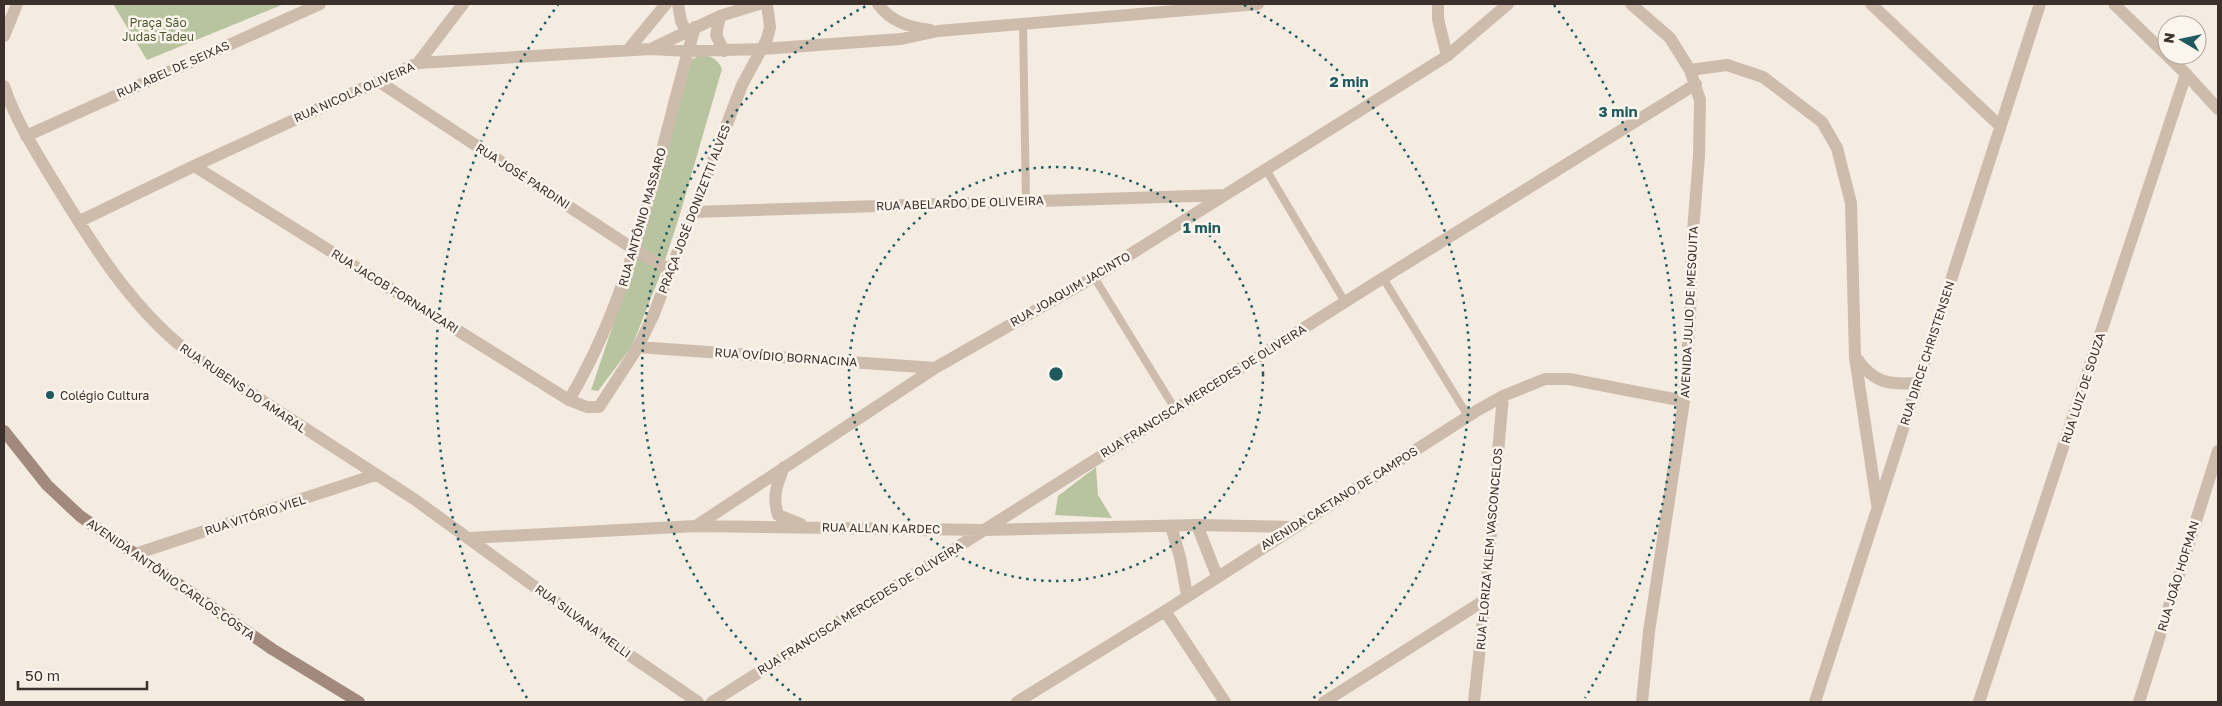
<svg xmlns="http://www.w3.org/2000/svg" width="2222" height="706" font-family="'Golos Text',sans-serif">
<style>
.green{fill:#b8c4a0}
.lines{fill:none;stroke-linecap:round;stroke-linejoin:round}
.service{stroke:#cdbbac;stroke-width:8}
.minor{stroke:#cdbbac;stroke-width:12}
.tertiary{stroke:#cdbbac;stroke-width:12}
.secondary{stroke:#a18a7d;stroke-width:12}
.ring{fill:none;stroke:#1f5a5e;stroke-width:2.5;stroke-dasharray:2.5 5}
.poi-dot{fill:#1f5a5e;stroke:#fbf5ee;stroke-width:2}
.labels{text-anchor:middle;dominant-baseline:central;stroke-width:5;stroke-linejoin:round;paint-order:stroke}
.park-label{font-size:12px;fill:#4a5a2e;stroke:#fbf5ee}
.street-label{font-size:12px;fill:#3b302b;stroke:#fbf5ee}
.poi-label{font-size:12px;fill:#3b302b;stroke:#fbf5ee;text-anchor:start}
.centre{fill:#1f5a5e;stroke:#fbf5ee;stroke-width:2.5}
.ring-label{font-size:15px;text-anchor:middle;font-weight:bold;fill:#1f5a5e;stroke:#fbf5ee;stroke-width:5;stroke-linejoin:round;paint-order:stroke}
</style>
<rect width="100%" height="100%" fill="#f4ebe1"/>
<!-- green -->
<path class="green" d="M 113,4 L 284,4 L 147,60 Z
M 698,56 C 710,55 717,58 722,69 L 680,214 L 662,270 L 632,346 L 598,391 L 591,390 L 635,260 L 690,61 Z
M 1096,467 L 1098,495 L 1112,518 L 1055,515 L 1058,496 Z"/>
<g class="lines">
<!-- service -->
<path class="service" d="M 1023,24 L 1026,201
M 1265,168 L 1345,302
M 1094,277 L 1175,409
M 1383,278 L 1468,416"/>
<!-- minor -->
<path class="minor" d="M 678,4 L 681,21 L 686,31
M 878,4 C 891,22 909,27 930,30
M 1438,4 L 1438,19 L 1447,56
M 1631,4 L 1670,38 L 1690,70 L 1700,100 L 1699,156 L 1692,243 L 1690,317 L 1684,401 L 1649,632 L 1642,702
M 1871,4 L 2000,126
M 720,16 L 716,35 L 724,51
M 4,36 L 17,4
M 653,48 L 720,16 L 759,4
M 628,50 L 666,4
M 418,63 L 463,4
M 1690,70 L 1727,65 L 1763,77 L 1822,122 L 1837,148 L 1851,203 L 1855,357 L 1877,504
M 378,81 L 635,250 L 670,270
M 4,86 C 15,119 33,147 51,177 C 90,241 133,312 195,357 L 414,499 L 622,650 L 698,702
M 26,136 L 320,4
M 194,166 L 569,400 L 587,407 L 599,407 L 638,347 L 653,316 L 742,85 L 767,39 L 770,27 L 767,4
M 693,212 L 1224,195
M 80,221 L 194,166 L 418,63 L 651,49 L 688,51 L 762,49 L 901,39 L 938,31 L 1258,4
M 638,347 L 935,368
M 1857,359 C 1874,383 1889,385 1917,383
M 569,400 C 637,286 658,153 695,27
M 784,467 C 777,484 772,496 778,515 L 801,524
M 1197,525 L 1217,576
M 696,526 L 935,368 L 1094,277 L 1447,56 L 1508,4
M 1171,526 L 1180,557 L 1187,595
M 469,538 L 696,526 L 983,530 L 1197,525 L 1293,527
M 135,554 L 375,475
M 1165,611 L 1225,702
M 712,702 L 1383,278 L 1696,84
M 1017,702 L 1165,611 L 1478,410 L 1503,396 L 1545,379 L 1569,379 L 1684,401
M 1324,702 L 1485,600
M 1474,702 L 1485,600 L 1503,396
M 1815,702 L 2040,4
M 1979,702 L 2186,74
M 2139,702 L 2218,451"/>
<!-- tertiary -->
<path class="tertiary" d="M 2114,4 L 2186,74 L 2218,109"/>
<!-- secondary -->
<path class="secondary" d="M 4,431 L 47,485 L 80,516 L 272,649 L 359,702"/>
</g>
<!-- distance rings -->
<g class="ring">
<circle cx="1056" cy="374" r="207"/>
<path d="M801 700A414 414 0 0 1 868 5M1244 5A414 414 0 0 1 1311 700"/>
<path d="M527 698A620 620 0 0 1 558 5M1554 5A620 620 0 0 1 1585 698"/>
</g>
<!-- markers -->
<circle class="poi-dot" cx="50" cy="395" r="5"/>
<g class="labels">
<!-- park labels -->
<g class="park-label">
<text x="158" y="22">Praça São<tspan x="158" dy="14">Judas Tadeu</tspan></text>
</g>
<!-- street labels -->
<g class="street-label">
<text transform="translate(173 69) rotate(-24)">RUA ABEL DE SEIXAS</text>
<text transform="translate(354 92) rotate(-24)">RUA NICOLA OLIVEIRA</text>
<text transform="translate(523 176) rotate(33)">RUA JOSÉ PARDINI</text>
<text transform="translate(960 203) rotate(-2)">RUA ABELARDO DE OLIVEIRA</text>
<text transform="translate(694 209) rotate(-69)">PRAÇA JOSÉ DONIZETTI ALVES</text>
<text transform="translate(642 217) rotate(-74)">RUA ANTÔNIO MASSARO</text>
<text transform="translate(1070 289) rotate(-30)">RUA JOAQUIM JACINTO</text>
<text transform="translate(395 291) rotate(32)">RUA JACOB FORNANZARI</text>
<text transform="translate(1689 312) rotate(-87)">AVENIDA JULIO DE MESQUITA</text>
<text transform="translate(1927 353) rotate(-72)">RUA DIRCE CHRISTENSEN</text>
<text transform="translate(786 357) rotate(4)">RUA OVÍDIO BORNACINA</text>
<text transform="translate(243 388) rotate(34)">RUA RUBENS DO AMARAL</text>
<text transform="translate(2083 388) rotate(-72)">RUA LUIZ DE SOUZA</text>
<text transform="translate(1203 391) rotate(-32)">RUA FRANCISCA MERCEDES DE OLIVEIRA</text>
<text transform="translate(1339 498) rotate(-32)">AVENIDA CAETANO DE CAMPOS</text>
<text transform="translate(255 515) rotate(-18)">RUA VITÓRIO VIEL</text>
<text transform="translate(881 528) rotate(1)">RUA ALLAN KARDEC</text>
<text transform="translate(1489 549) rotate(-85)">RUA FLORIZA KLEM VASCONCELOS</text>
<text transform="translate(2178 576) rotate(-73)">RUA JOÃO HOFMAN</text>
<text transform="translate(171 579) rotate(35)">AVENIDA ANTÔNIO CARLOS COSTA</text>
<text transform="translate(860 608) rotate(-32)">RUA FRANCISCA MERCEDES DE OLIVEIRA</text>
<text transform="translate(583 621) rotate(36)">RUA SILVANA MELLI</text>
</g>
<!-- poi labels -->
<g class="poi-label">
<text x="60" y="395">Colégio Cultura</text>
</g>
</g>
<circle cx="1056" cy="374" r="8" class="centre"/>
<g class="ring-label">
<text x="1349" y="87">2 min</text>
<text x="1618" y="117">3 min</text>
<text x="1202" y="233">1 min</text>
</g>
<!-- border -->
<rect width="2222" height="706" fill="none" stroke="#3b302b" stroke-width="10"/>
<!-- north arrow -->
<g transform="translate(2182 40) rotate(279)"><circle r="24" fill="#fbf5ee" stroke="#aea6a0"/>
<path d="M0-4L9 19L0 12L-9 19Z" fill="#1f5a5e"/>
<text y="-8" font-size="14" font-weight="bold" text-anchor="middle" fill="#3b302b">N</text>
</g>
<!-- scale -->
<path d="M18 681v8h129v-8" fill="none" stroke="#3b302b" stroke-width="2.5"/>
<text x="25" y="681" font-size="15" fill="#3b302b" stroke="#fbf5ee" stroke-width="4" paint-order="stroke">50 m</text>
</svg>
